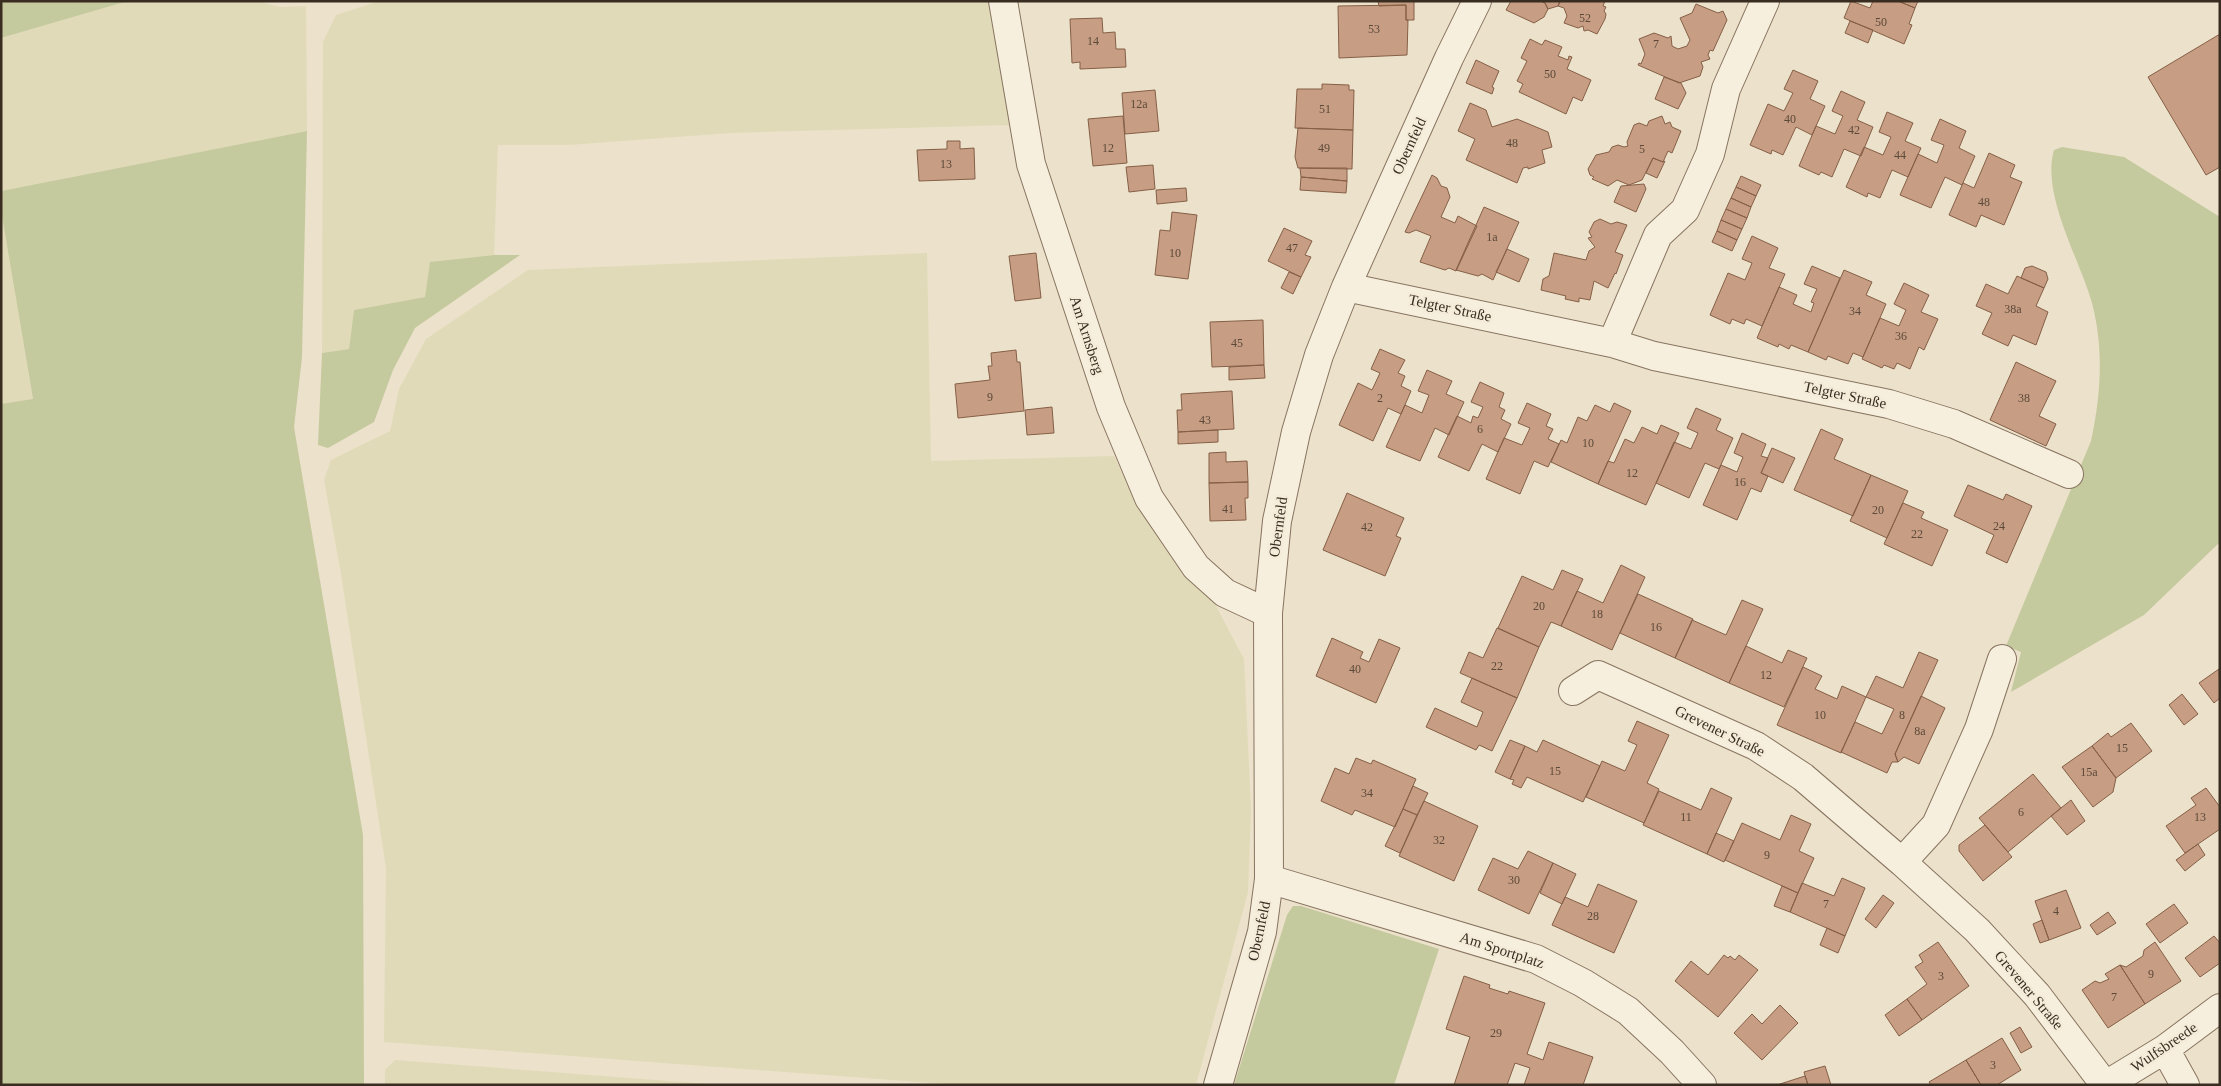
<svg xmlns="http://www.w3.org/2000/svg" width="2221" height="1086" font-family="Georgia,serif">
<style>
.farmland{fill:#e1dab8}
.green{fill:#c5c99e}
.building{fill:#c79e83;stroke:#855f47}
.lines{fill:none;stroke-linecap:round;stroke-linejoin:round}
.minor-casing{stroke:#877460;stroke-width:30}
.minor{stroke:#f7efdd;stroke-width:28}
.labels{text-anchor:middle;dominant-baseline:central;stroke-width:5;stroke-linejoin:round;paint-order:stroke}
.number-label{font-size:12px;fill:#5c493a}
.street-label{font-size:15px;fill:#392d22;stroke:#f4ecd9}
</style>
<rect width="100%" height="100%" fill="#ece1ca"/>
<!-- farmland -->
<path class="farmland" d="M 128,1 L 256,1 L 281,7 L 306,6 L 307,131 L 1,191 L 1,38 Z
M 379,1 L 993,1 L 1010,125 L 730,133 L 568,145 L 498,145 L 494,255 L 431,262 L 425,297 L 354,310 L 349,349 L 322,353 L 323,42 L 336,15 Z
M 1,210 L 33,400 L 1,404 Z
M 927,253 L 931,461 L 1114,456 L 1126,481 L 1162,542 L 1186,574 L 1215,604 L 1244,659 L 1251,810 L 1248,892 L 1196,1085 L 959,1085 L 384,1042 L 386,868 L 341,574 L 324,480 L 331,460 L 390,431 L 399,389 L 426,339 L 528,270 Z
M 395,1060 L 721,1085 L 385,1085 L 385,1070 Z"/>
<!-- green -->
<path class="green" d="M 1,1 L 128,1 L 1,38 Z
M 307,131 L 302,357 L 294,427 L 363,835 L 364,1085 L 1,1085 L 1,404 L 33,399 L 1,210 L 1,191 Z
M 2062,147 L 2124,157 L 2220,217 L 2220,542 L 2144,615 L 2011,692 L 2021,652 L 2006,646 L 2091,441 C 2101,395 2104,349 2092,303 C 2080,260 2041,194 2054,150 Z
M 494,255 L 520,255 L 415,328 L 393,370 L 374,422 L 328,448 L 318,445 L 322,353 L 349,349 L 354,310 L 425,297 L 430,262 Z
M 1293,906 L 1301,906 L 1439,949 L 1394,1085 L 1234,1085 L 1287,915 Z"/>
<!-- building -->
<path class="building" d="M 1378,1 L 1414,1 L 1414,20 L 1406,20 L 1406,5 L 1379,6 Z
M 1511,1 L 1541,1 L 1545,3 L 1548,9 L 1544,17 L 1534,23 L 1506,10 Z
M 1541,1 L 1560,1 L 1560,2 L 1558,6 L 1548,9 L 1545,3 Z
M 1605,1 L 1603,6 L 1606,7 L 1604,11 L 1606,14 L 1605,19 L 1597,34 L 1588,30 L 1584,31 L 1583,26 L 1578,28 L 1564,23 L 1567,16 L 1564,8 L 1558,6 L 1560,1 Z
M 1851,1 L 1870,8 L 1873,1 L 1898,1 L 1915,8 L 1909,24 L 1912,25 L 1904,44 L 1844,18 Z
M 1898,1 L 1918,1 L 1915,8 Z
M 1696,4 L 1718,13 L 1723,11 L 1727,20 L 1713,51 L 1710,50 L 1708,55 L 1710,59 L 1701,62 L 1703,67 L 1700,76 L 1679,83 L 1638,65 L 1639,63 L 1641,64 L 1645,54 L 1639,39 L 1654,33 L 1668,38 L 1671,36 L 1672,46 L 1678,49 L 1687,46 L 1690,40 L 1680,18 L 1692,13 Z
M 1406,5 L 1406,20 L 1408,20 L 1407,55 L 1339,58 L 1338,6 Z
M 1102,18 L 1103,33 L 1115,32 L 1116,49 L 1125,49 L 1126,67 L 1080,69 L 1080,62 L 1072,63 L 1070,19 Z
M 1850,21 L 1873,30 L 1868,43 L 1845,33 Z
M 2220,34 L 2220,167 L 2206,175 L 2148,77 Z
M 1530,39 L 1542,45 L 1545,40 L 1562,47 L 1558,56 L 1568,60 L 1569,56 L 1572,57 L 1567,69 L 1591,80 L 1582,101 L 1573,97 L 1566,114 L 1519,92 L 1523,84 L 1517,81 L 1527,61 L 1521,58 Z
M 1476,60 L 1499,71 L 1492,87 L 1494,88 L 1492,94 L 1466,83 Z
M 1793,70 L 1818,81 L 1810,99 L 1825,106 L 1812,135 L 1796,127 L 1783,155 L 1772,150 L 1771,154 L 1750,145 L 1768,104 L 1784,111 L 1793,93 L 1784,89 Z
M 1664,77 L 1681,83 L 1686,93 L 1678,109 L 1655,99 Z
M 1322,84 L 1349,85 L 1349,90 L 1354,90 L 1353,130 L 1295,128 L 1297,89 L 1322,89 Z
M 1155,90 L 1159,131 L 1125,134 L 1122,93 Z
M 1841,91 L 1865,102 L 1857,120 L 1873,127 L 1861,156 L 1844,149 L 1832,177 L 1821,172 L 1819,175 L 1799,166 L 1816,126 L 1835,134 L 1843,116 L 1832,111 Z
M 1470,103 L 1486,110 L 1492,127 L 1517,119 L 1548,132 L 1552,147 L 1542,150 L 1545,163 L 1528,169 L 1528,167 L 1523,168 L 1517,183 L 1466,160 L 1475,139 L 1458,131 Z
M 1887,112 L 1913,123 L 1905,141 L 1921,148 L 1908,177 L 1892,170 L 1880,198 L 1868,193 L 1867,197 L 1846,187 L 1864,147 L 1883,155 L 1891,137 L 1879,132 Z
M 1123,116 L 1127,163 L 1093,166 L 1088,119 Z
M 1662,116 L 1665,124 L 1670,122 L 1672,127 L 1681,131 L 1672,153 L 1668,151 L 1663,162 L 1653,158 L 1642,180 L 1629,185 L 1617,180 L 1608,186 L 1592,179 L 1594,177 L 1590,175 L 1588,169 L 1596,155 L 1609,152 L 1612,147 L 1618,145 L 1624,147 L 1628,146 L 1627,142 L 1634,125 L 1639,123 L 1647,126 L 1649,121 Z
M 1940,119 L 1966,131 L 1959,148 L 1975,156 L 1962,185 L 1945,177 L 1931,208 L 1900,195 L 1918,154 L 1937,163 L 1944,145 L 1931,140 Z
M 1298,128 L 1353,130 L 1352,169 L 1298,168 L 1295,157 Z
M 947,141 L 960,141 L 960,149 L 974,148 L 975,179 L 919,181 L 917,150 L 947,149 Z
M 1989,153 L 2015,165 L 2010,177 L 2022,182 L 2004,225 L 1981,215 L 1976,227 L 1949,215 L 1963,183 L 1974,188 Z
M 1653,158 L 1663,162 L 1665,161 L 1657,178 L 1646,173 Z
M 1153,165 L 1155,189 L 1129,192 L 1126,167 Z
M 1300,168 L 1347,168 L 1347,181 L 1301,177 Z
M 1432,175 L 1437,178 L 1441,186 L 1447,188 L 1450,197 L 1441,217 L 1455,223 L 1458,216 L 1477,226 L 1456,271 L 1449,268 L 1445,270 L 1420,262 L 1431,236 L 1416,230 L 1409,233 L 1405,232 Z
M 1741,176 L 1761,185 L 1756,196 L 1736,187 Z
M 1301,177 L 1347,181 L 1346,193 L 1300,190 Z
M 1644,184 L 1646,189 L 1636,212 L 1614,202 L 1621,186 Z
M 1736,187 L 1756,196 L 1751,207 L 1731,198 Z
M 1186,188 L 1187,201 L 1157,204 L 1156,190 Z
M 1731,198 L 1751,207 L 1747,218 L 1726,209 Z
M 1484,207 L 1519,222 L 1493,280 L 1482,274 L 1478,276 L 1456,270 Z
M 1726,209 L 1747,218 L 1742,229 L 1721,220 Z
M 1172,212 L 1197,215 L 1188,279 L 1155,275 L 1160,230 L 1170,231 Z
M 1600,219 L 1611,224 L 1617,222 L 1627,225 L 1615,252 L 1623,255 L 1616,274 L 1615,273 L 1608,288 L 1594,281 L 1590,300 L 1579,298 L 1579,302 L 1565,299 L 1566,296 L 1541,290 L 1543,279 L 1549,276 L 1554,253 L 1586,260 L 1589,251 L 1595,247 L 1588,238 L 1592,237 L 1589,232 L 1594,222 Z
M 1721,220 L 1742,229 L 1737,240 L 1717,231 Z
M 1284,228 L 1312,241 L 1305,255 L 1311,257 L 1301,277 L 1268,261 Z
M 1717,231 L 1737,240 L 1732,251 L 1712,242 Z
M 1752,236 L 1778,248 L 1769,268 L 1785,274 L 1762,326 L 1746,319 L 1744,324 L 1732,319 L 1730,324 L 1710,315 L 1728,273 L 1745,280 L 1752,263 L 1742,259 Z
M 1507,249 L 1529,259 L 1519,282 L 1496,272 Z
M 1036,253 L 1041,298 L 1015,301 L 1009,256 Z
M 1812,266 L 1840,278 L 1808,352 L 1791,345 L 1789,349 L 1779,344 L 1778,347 L 1757,338 L 1779,287 L 1797,295 L 1793,304 L 1811,312 L 1814,303 L 1811,302 L 1817,289 L 1804,284 Z
M 2032,266 L 2046,272 L 2048,279 L 2044,288 L 2021,278 L 2025,268 Z
M 1844,270 L 1872,282 L 1866,295 L 1886,304 L 1863,357 L 1853,353 L 1848,364 L 1828,356 L 1826,360 L 1808,352 Z
M 1289,272 L 1301,277 L 1293,294 L 1281,288 Z
M 2017,276 L 2044,288 L 2036,306 L 2048,312 L 2036,345 L 2013,335 L 2008,346 L 1982,334 L 1992,313 L 1976,306 L 1986,284 L 2008,294 Z
M 1904,283 L 1929,295 L 1921,312 L 1938,319 L 1924,350 L 1919,347 L 1910,369 L 1897,363 L 1894,369 L 1884,365 L 1882,368 L 1862,359 L 1880,318 L 1899,326 L 1906,310 L 1894,304 Z
M 1263,320 L 1264,365 L 1212,367 L 1210,322 Z
M 1380,349 L 1405,360 L 1398,373 L 1405,376 L 1401,386 L 1411,391 L 1401,414 L 1388,408 L 1373,441 L 1339,425 L 1358,383 L 1372,390 L 1380,373 L 1371,369 Z
M 1016,350 L 1017,362 L 1020,362 L 1024,411 L 958,418 L 955,384 L 990,380 L 988,366 L 992,366 L 991,353 Z
M 2016,362 L 2056,381 L 2039,416 L 2056,424 L 2046,446 L 1990,420 Z
M 1264,365 L 1265,378 L 1229,380 L 1229,367 Z
M 1427,370 L 1452,381 L 1446,394 L 1464,402 L 1449,435 L 1435,428 L 1420,461 L 1386,447 L 1405,405 L 1422,413 L 1429,395 L 1418,391 Z
M 1480,382 L 1504,393 L 1499,407 L 1505,410 L 1501,419 L 1511,424 L 1498,452 L 1482,444 L 1469,471 L 1438,457 L 1457,416 L 1471,423 L 1473,416 L 1478,418 L 1483,407 L 1471,402 Z
M 1232,391 L 1234,429 L 1178,432 L 1177,410 L 1182,410 L 1181,394 Z
M 1527,403 L 1551,414 L 1546,426 L 1553,429 L 1548,439 L 1559,444 L 1548,467 L 1534,461 L 1520,494 L 1486,479 L 1504,438 L 1522,445 L 1530,428 L 1518,423 Z
M 1614,403 L 1631,411 L 1598,484 L 1551,462 L 1561,440 L 1567,443 L 1578,417 L 1587,421 L 1595,405 L 1610,412 Z
M 1052,407 L 1054,433 L 1027,435 L 1025,410 Z
M 1696,408 L 1721,419 L 1716,430 L 1733,438 L 1719,469 L 1705,463 L 1689,498 L 1656,483 L 1674,442 L 1691,449 L 1698,433 L 1687,428 Z
M 1661,425 L 1679,433 L 1646,505 L 1598,484 L 1608,461 L 1614,463 L 1625,439 L 1634,443 L 1642,427 L 1657,434 Z
M 1821,429 L 1843,439 L 1834,459 L 1871,475 L 1853,516 L 1794,490 Z
M 1218,430 L 1218,442 L 1178,444 L 1178,432 Z
M 1742,433 L 1766,444 L 1761,456 L 1768,458 L 1761,473 L 1768,476 L 1761,492 L 1751,488 L 1737,520 L 1703,505 L 1721,465 L 1737,472 L 1743,457 L 1734,453 Z
M 1772,448 L 1795,458 L 1783,483 L 1761,473 Z
M 1226,452 L 1226,462 L 1247,461 L 1248,482 L 1209,483 L 1209,453 Z
M 1871,475 L 1908,491 L 1887,538 L 1850,521 Z
M 1248,482 L 1248,498 L 1245,498 L 1246,520 L 1210,521 L 1209,483 Z
M 1968,485 L 2003,500 L 2006,494 L 2032,506 L 2007,563 L 1986,553 L 1994,535 L 1954,516 Z
M 1347,493 L 1404,518 L 1396,536 L 1401,538 L 1385,576 L 1323,550 Z
M 1903,503 L 1924,512 L 1921,518 L 1948,530 L 1932,566 L 1884,544 Z
M 1621,565 L 1645,577 L 1612,650 L 1561,626 L 1577,591 L 1603,603 Z
M 1562,570 L 1583,579 L 1561,626 L 1551,622 L 1539,647 L 1498,628 L 1522,576 L 1553,590 Z
M 1638,594 L 1693,619 L 1675,658 L 1620,633 Z
M 1742,600 L 1763,609 L 1729,683 L 1675,658 L 1692,620 L 1726,635 Z
M 1497,628 L 1539,647 L 1517,698 L 1460,673 L 1469,652 L 1483,658 Z
M 1332,638 L 1363,652 L 1360,658 L 1369,662 L 1379,639 L 1400,648 L 1376,703 L 1316,676 Z
M 1746,646 L 1782,663 L 1788,650 L 1807,658 L 1784,707 L 1729,683 Z
M 1919,652 L 1938,660 L 1895,754 L 1898,762 L 1892,762 L 1887,773 L 1841,752 L 1855,722 L 1882,734 L 1894,709 L 1866,697 L 1876,676 L 1903,688 Z
M 1803,667 L 1822,676 L 1815,689 L 1837,699 L 1842,686 L 1866,697 L 1841,753 L 1777,725 Z
M 2219,669 L 2220,698 L 2214,703 L 2199,683 Z
M 1472,678 L 1517,698 L 1492,751 L 1479,745 L 1476,750 L 1426,727 L 1435,708 L 1477,727 L 1483,712 L 1461,702 Z
M 2182,694 L 2198,714 L 2184,725 L 2169,705 Z
M 1921,696 L 1945,708 L 1919,764 L 1904,757 L 1898,762 L 1895,754 Z
M 1637,721 L 1669,735 L 1647,783 L 1659,789 L 1644,823 L 1586,797 L 1602,761 L 1625,771 L 1637,745 L 1628,741 Z
M 2131,723 L 2152,751 L 2116,778 L 2092,746 L 2108,733 L 2111,737 Z
M 1510,740 L 1525,746 L 1510,779 L 1495,772 Z
M 1543,740 L 1600,766 L 1583,802 L 1527,777 L 1521,788 L 1512,784 L 1514,780 L 1510,779 L 1525,746 L 1537,752 Z
M 2092,746 L 2116,778 L 2113,792 L 2093,807 L 2062,767 Z
M 1356,758 L 1371,764 L 1373,760 L 1416,779 L 1395,827 L 1355,810 L 1352,815 L 1321,801 L 1335,768 L 1349,774 Z
M 2033,774 L 2061,808 L 2008,852 L 1979,818 Z
M 1413,786 L 1428,793 L 1417,815 L 1403,809 Z
M 1711,788 L 1732,798 L 1707,854 L 1643,825 L 1659,791 L 1701,810 Z
M 2206,788 L 2220,807 L 2220,829 L 2185,853 L 2166,826 L 2196,805 L 2191,798 Z
M 2071,800 L 2085,821 L 2067,835 L 2051,816 Z
M 1424,801 L 1478,826 L 1454,881 L 1399,856 Z
M 1403,809 L 1417,815 L 1400,853 L 1385,846 Z
M 1791,815 L 1811,824 L 1799,851 L 1814,858 L 1798,893 L 1725,860 L 1742,823 L 1780,840 Z
M 1985,825 L 2012,857 L 1983,881 L 1959,851 L 1959,845 Z
M 1716,833 L 1734,841 L 1724,862 L 1707,854 Z
M 2198,844 L 2205,855 L 2185,871 L 2176,860 Z
M 1528,851 L 1553,863 L 1529,914 L 1478,890 L 1493,858 L 1518,869 Z
M 1553,863 L 1576,874 L 1562,904 L 1540,893 Z
M 1842,878 L 1865,888 L 1845,936 L 1790,912 L 1802,883 L 1834,896 Z
M 1598,884 L 1637,901 L 1614,953 L 1552,925 L 1565,897 L 1588,907 Z
M 1782,886 L 1798,893 L 1790,912 L 1774,906 Z
M 2066,890 L 2081,928 L 2049,940 L 2035,901 Z
M 1883,895 L 1894,903 L 1876,928 L 1865,919 Z
M 2174,904 L 2188,923 L 2160,943 L 2146,924 Z
M 2108,912 L 2116,923 L 2097,935 L 2090,925 Z
M 2042,920 L 2049,940 L 2040,943 L 2033,924 Z
M 1827,928 L 1845,936 L 1838,953 L 1820,945 Z
M 2214,936 L 2220,943 L 2220,963 L 2200,977 L 2185,958 Z
M 1938,942 L 1969,986 L 1922,1020 L 1907,999 L 1927,984 L 1915,967 L 1923,962 L 1919,955 Z
M 2155,942 L 2181,981 L 2145,1004 L 2120,965 L 2126,967 L 2143,956 L 2144,950 Z
M 1724,955 L 1728,958 L 1730,956 L 1735,960 L 1739,955 L 1758,970 L 1718,1017 L 1675,981 L 1691,961 L 1708,975 Z
M 2120,965 L 2145,1004 L 2108,1028 L 2082,990 L 2095,981 L 2100,983 L 2109,979 L 2105,974 Z
M 1464,976 L 1490,985 L 1489,988 L 1508,994 L 1509,991 L 1545,1003 L 1527,1054 L 1543,1060 L 1549,1042 L 1593,1057 L 1583,1085 L 1524,1085 L 1530,1068 L 1515,1063 L 1507,1085 L 1454,1085 L 1470,1037 L 1446,1029 Z
M 1907,999 L 1922,1020 L 1899,1036 L 1885,1015 Z
M 1780,1005 L 1798,1023 L 1762,1060 L 1734,1033 L 1752,1014 L 1762,1024 Z
M 2020,1027 L 2032,1047 L 2021,1053 L 2010,1033 Z
M 2002,1038 L 2021,1070 L 1997,1085 L 1981,1085 L 1966,1060 Z
M 1966,1060 L 1981,1085 L 1931,1085 L 1929,1082 Z
M 1825,1066 L 1831,1085 L 1808,1085 L 1804,1072 Z
M 1805,1076 L 1808,1085 L 1777,1085 Z"/>
<g class="lines">
<!-- minor casing -->
<g class="minor-casing">
<path id="minor" d="M 1003,1 L 1031,164 L 1111,407 L 1149,498 L 1196,567 L 1225,593 L 1268,613
M 1346,287 L 1612,343 L 1654,356 L 1889,404 L 1954,424 L 2069,474
M 1612,343 L 1658,235 L 1685,210 L 1710,154 L 1726,89 L 1765,1
M 2002,659 L 1979,729 L 1936,825 L 1902,862 L 1977,930 L 2037,995 L 2105,1085
M 1573,691 L 1598,675 L 1756,746 L 1803,777 L 1902,862
M 1269,879 L 1536,959 L 1583,983 L 1628,1011 L 1672,1052 L 1702,1085
M 2165,1049 L 2185,1085
M 1218,1085 L 1262,932 L 1269,879 L 1268,613 L 1277,521 L 1296,432 L 1319,355 L 1346,287 L 1449,58 L 1477,1
M 2106,1085 L 2165,1049 L 2220,1008"/>
</g>
<!-- minor -->
<use href="#minor" class="minor"/>
</g>
<g class="labels">
<!-- number labels -->
<g class="number-label">
<text x="1585" y="18">52</text>
<text x="1881" y="22">50</text>
<text x="1374" y="29">53</text>
<text x="1093" y="41">14</text>
<text x="1656" y="44">7</text>
<text x="1550" y="74">50</text>
<text x="1139" y="104">12a</text>
<text x="1325" y="109">51</text>
<text x="1790" y="119">40</text>
<text x="1854" y="130">42</text>
<text x="1512" y="143">48</text>
<text x="1108" y="148">12</text>
<text x="1324" y="148">49</text>
<text x="1642" y="149">5</text>
<text x="1900" y="155">44</text>
<text x="946" y="164">13</text>
<text x="1984" y="202">48</text>
<text x="1492" y="237">1a</text>
<text x="1292" y="248">47</text>
<text x="1175" y="253">10</text>
<text x="2013" y="309">38a</text>
<text x="1855" y="311">34</text>
<text x="1901" y="336">36</text>
<text x="1237" y="343">45</text>
<text x="990" y="397">9</text>
<text x="1380" y="398">2</text>
<text x="2024" y="398">38</text>
<text x="1205" y="420">43</text>
<text x="1480" y="429">6</text>
<text x="1588" y="443">10</text>
<text x="1632" y="473">12</text>
<text x="1740" y="482">16</text>
<text x="1228" y="509">41</text>
<text x="1878" y="510">20</text>
<text x="1999" y="526">24</text>
<text x="1367" y="527">42</text>
<text x="1917" y="534">22</text>
<text x="1539" y="606">20</text>
<text x="1597" y="614">18</text>
<text x="1656" y="627">16</text>
<text x="1497" y="666">22</text>
<text x="1355" y="669">40</text>
<text x="1766" y="675">12</text>
<text x="1820" y="715">10</text>
<text x="1902" y="715">8</text>
<text x="1920" y="731">8a</text>
<text x="2122" y="748">15</text>
<text x="1555" y="771">15</text>
<text x="2089" y="772">15a</text>
<text x="1367" y="793">34</text>
<text x="2021" y="812">6</text>
<text x="1686" y="817">11</text>
<text x="2200" y="817">13</text>
<text x="1439" y="840">32</text>
<text x="1767" y="855">9</text>
<text x="1514" y="880">30</text>
<text x="1826" y="904">7</text>
<text x="2056" y="911">4</text>
<text x="1593" y="916">28</text>
<text x="2151" y="974">9</text>
<text x="1941" y="976">3</text>
<text x="2114" y="997">7</text>
<text x="1496" y="1033">29</text>
<text x="1993" y="1065">3</text>
</g>
<!-- street labels -->
<g class="street-label">
<text transform="translate(1409 146) rotate(-65)">Obernfeld</text>
<text transform="translate(1450 308) rotate(12)">Telgter Straße</text>
<text transform="translate(1087 335) rotate(72)">Am Arnsberg</text>
<text transform="translate(1845 395) rotate(12)">Telgter Straße</text>
<text transform="translate(1278 527) rotate(-82)">Obernfeld</text>
<text transform="translate(1720 731) rotate(26)">Grevener Straße</text>
<text transform="translate(1259 931) rotate(-78)">Obernfeld</text>
<text transform="translate(1502 950) rotate(18)">Am Sportplatz</text>
<text transform="translate(2029 990) rotate(50)">Grevener Straße</text>
<text transform="translate(2164 1047) rotate(-34)">Wulfsbreede</text>
</g>
</g>
<!-- border -->
<rect width="2221" height="1086" fill="none" stroke="#392d22" stroke-width="5"/>
</svg>
